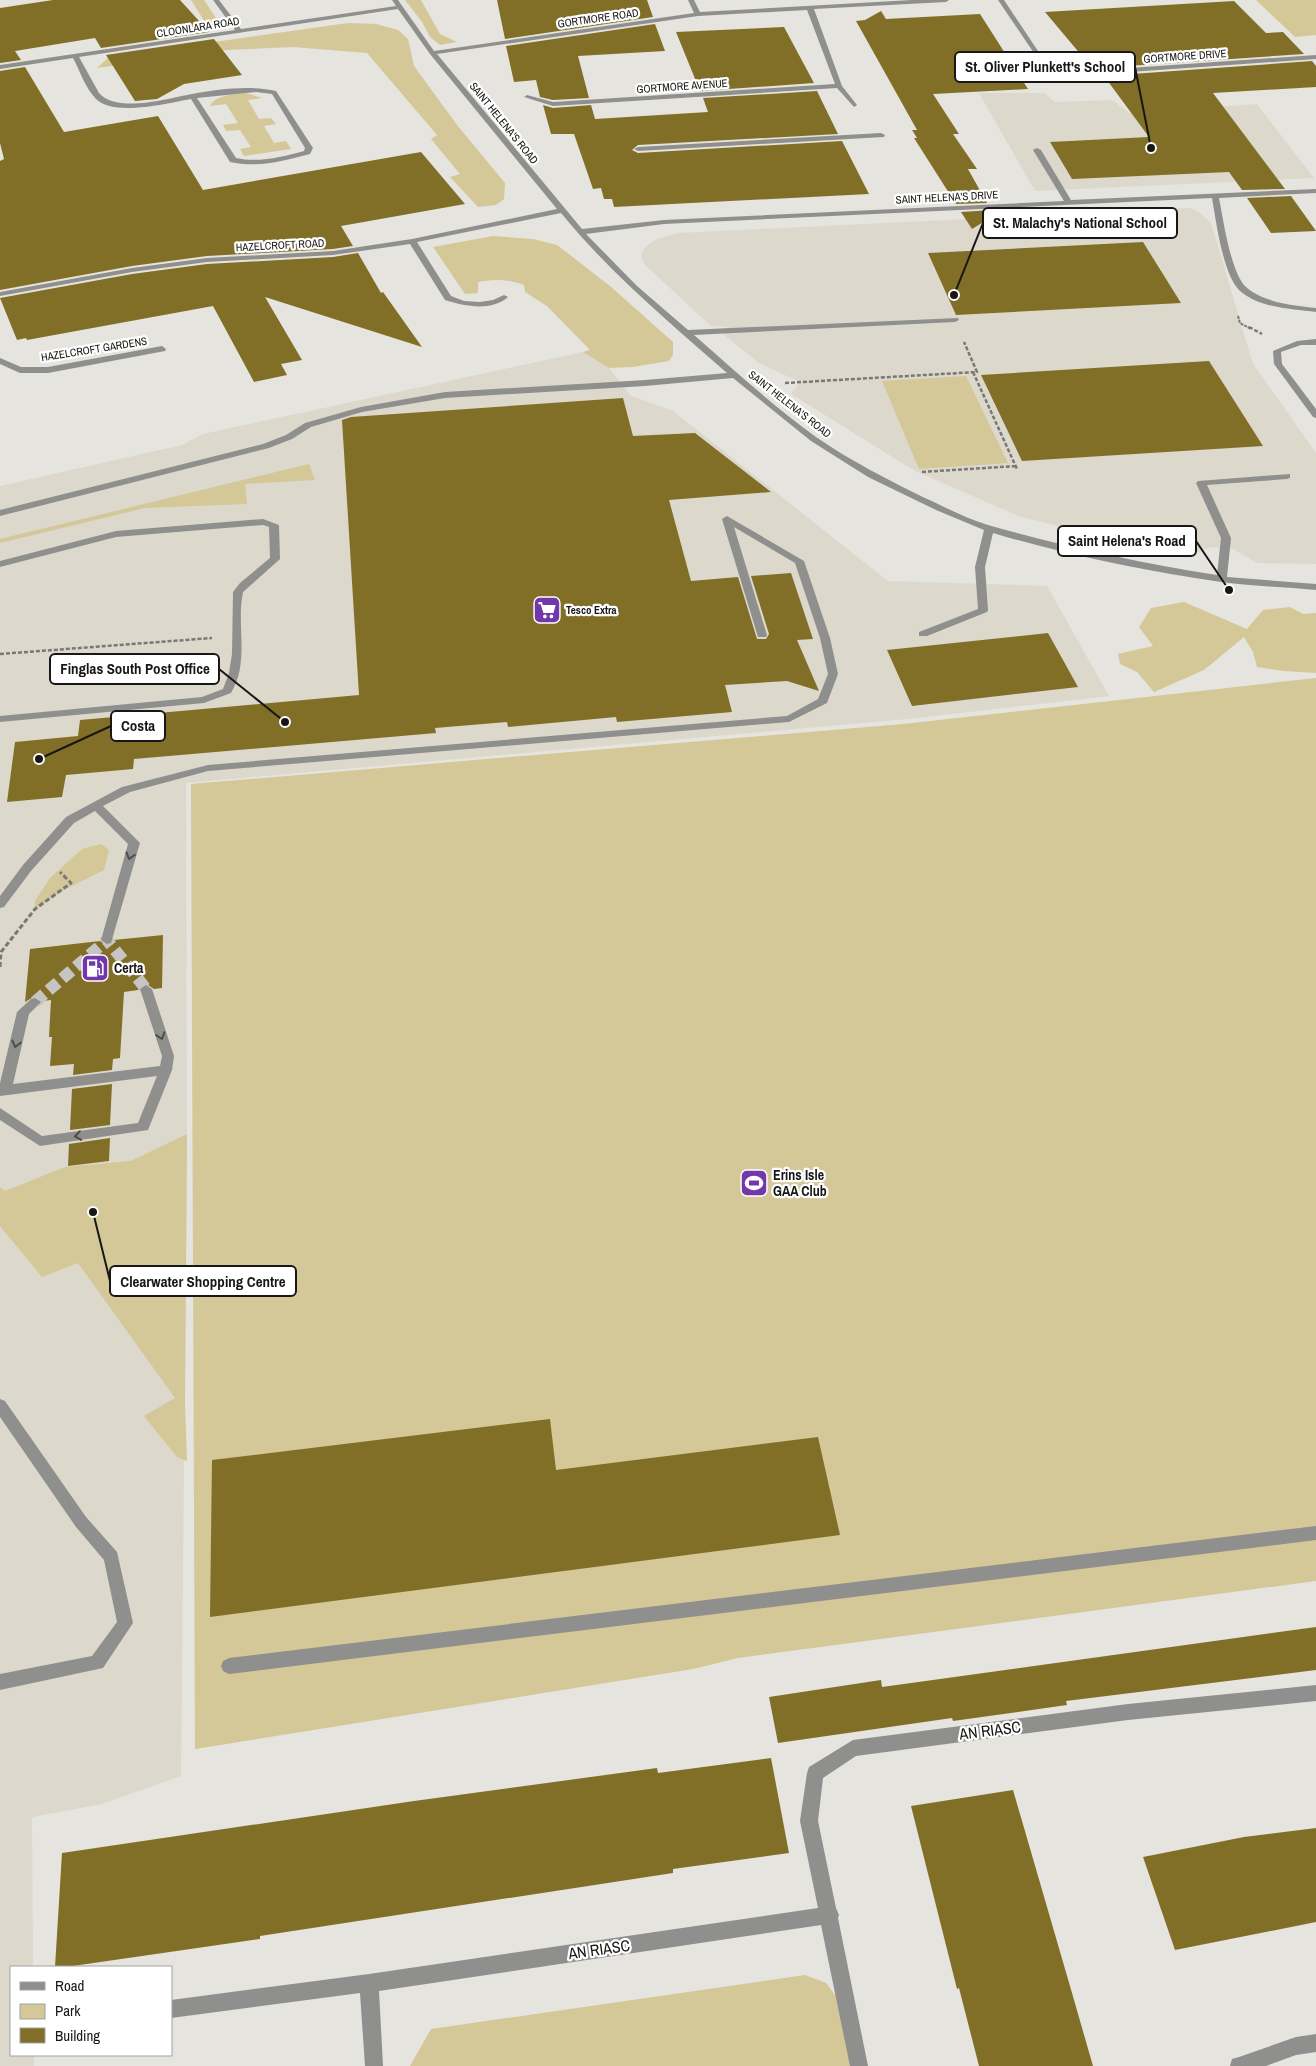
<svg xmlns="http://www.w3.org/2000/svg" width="1316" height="2066" font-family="'Archivo Narrow',sans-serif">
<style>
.built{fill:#dcd8cc}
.green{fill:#d4c798}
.building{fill:#826f27}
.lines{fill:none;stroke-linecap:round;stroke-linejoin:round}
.minor-tunnel{stroke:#c7c5c1;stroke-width:12;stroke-dasharray:12 6;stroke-linecap:butt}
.path-far2{stroke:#797874;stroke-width:2;stroke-dasharray:3 1;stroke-linecap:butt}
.path-far1{stroke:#797874;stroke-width:2.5;stroke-dasharray:4 2;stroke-linecap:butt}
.path{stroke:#797874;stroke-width:3;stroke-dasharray:5 2.5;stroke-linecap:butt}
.minor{fill:#8f8f8d;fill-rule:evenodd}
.oneway{stroke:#4e4d4b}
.labels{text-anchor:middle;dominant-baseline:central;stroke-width:4.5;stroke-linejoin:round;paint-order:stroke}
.far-street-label{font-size:11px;fill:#181715;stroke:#fff}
.far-poi-label{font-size:11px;font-weight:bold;fill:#181715;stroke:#fff;text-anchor:start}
.poi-label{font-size:14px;font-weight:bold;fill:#181715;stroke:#fff;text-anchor:start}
.near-street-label{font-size:16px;fill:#181715;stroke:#fff}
.leader{fill:none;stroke:#181715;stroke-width:2}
.callout-dot{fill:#181715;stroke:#fff;stroke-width:2}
.callout{fill:#fff;stroke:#181715;stroke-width:2}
.callout-label{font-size:15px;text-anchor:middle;font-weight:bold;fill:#181715}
</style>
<rect width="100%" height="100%" fill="#e6e4df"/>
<!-- built -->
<path class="built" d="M 979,93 L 1044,93 L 1055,102 L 1112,100 L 1129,113 L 1257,104 L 1314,178 L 1035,191 Z
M 1190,208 L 1199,212 L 1211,223 L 1253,364 L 1316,453 L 1316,564 L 1257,563 L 1233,549 L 1211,547 L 1185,557 L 1021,517 L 915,471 L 791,394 L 800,382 L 759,363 L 723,334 L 728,331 L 727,327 L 711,326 L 644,264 L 641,255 L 645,247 L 657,239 L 678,233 Z
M 583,352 L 609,368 L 631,396 L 673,411 L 888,581 L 1047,586 L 1109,696 L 908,719 L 186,783 L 187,1154 L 181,1776 L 102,1804 L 32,1817 L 33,1967 L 11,1967 L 11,2055 L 34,2055 L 34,2066 L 0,2066 L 0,486 L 182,445 L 203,434 Z"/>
<!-- green -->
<path class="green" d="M 191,0 L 204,0 L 220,24 L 210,30 Z
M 405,0 L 421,0 L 440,34 L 457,42 L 440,45 L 430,37 L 422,22 Z
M 1256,0 L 1316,0 L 1316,35 L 1295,37 Z
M 348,23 L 376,24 L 398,30 L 408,39 L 414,66 L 457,125 L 505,183 L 504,199 L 496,205 L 478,207 L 450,177 L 460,174 L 431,139 L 437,135 L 367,53 L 293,47 L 226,50 L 97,68 L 109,57 Z
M 246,93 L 262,98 L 248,100 L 259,119 L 271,118 L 276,124 L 264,126 L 274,143 L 286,141 L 291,149 L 244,156 L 240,149 L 251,147 L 240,130 L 226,131 L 223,125 L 238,123 L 226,104 L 210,106 C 216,94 234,95 246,93 Z
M 493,236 L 533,239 L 557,245 L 610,286 L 673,342 L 673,355 L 669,361 L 633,367 L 609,368 L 583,352 L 590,350 L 547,306 L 525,292 L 524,285 C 507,279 495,279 478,282 L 478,293 L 465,294 L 433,247 Z
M 966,376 L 1008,463 L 919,469 L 882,381 Z
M 309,464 L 315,480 L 245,484 L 247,504 L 145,508 L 0,543 L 0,539 Z
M 1184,602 L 1247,629 L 1263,610 L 1290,607 L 1303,614 L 1316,613 L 1316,673 L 1284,671 L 1257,667 L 1253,652 L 1244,637 L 1204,670 L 1154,692 L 1137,672 L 1120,664 L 1118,654 L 1153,646 L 1139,627 L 1151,608 Z
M 1316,678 L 1316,1581 L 738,1658 L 693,1669 L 195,1749 L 191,784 L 903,724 Z
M 101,844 L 109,850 L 104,870 L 64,890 L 35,909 L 35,901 L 50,878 L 82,849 Z
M 187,1134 L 185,1404 L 187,1461 L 177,1457 L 144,1416 L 175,1398 L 78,1263 L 42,1277 L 0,1226 L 0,1187 L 5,1191 L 65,1167 L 131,1161 Z
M 805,1975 L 826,1983 L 838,1999 L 851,2066 L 410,2066 L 431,2029 Z"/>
<!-- building -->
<path class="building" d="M 53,0 L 180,0 L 209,32 L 101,48 L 95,38 L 15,51 L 21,60 L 0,63 L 0,8 Z
M 497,0 L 647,0 L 653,17 L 505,39 Z
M 1234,1 L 1266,33 L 1283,32 L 1304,54 L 1098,68 L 1089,56 L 1082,56 L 1045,12 Z
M 881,11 L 886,19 L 980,14 L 1028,89 L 933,94 L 959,134 L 953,134 L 977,169 L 968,169 L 987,203 L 956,204 L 914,138 L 917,138 L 912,130 L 917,130 L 856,21 L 865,20 Z
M 655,24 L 665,51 L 578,56 L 589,98 L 553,100 L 540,97 L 536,80 L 514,82 L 506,46 Z
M 784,27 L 814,83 L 700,91 L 676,32 Z
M 214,39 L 242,75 L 184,84 L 157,99 L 135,101 L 106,55 Z
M 1312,61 L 1316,66 L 1316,87 L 1213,93 L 1285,189 L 1242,190 L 1229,172 L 1072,179 L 1050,142 L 1149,137 L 1104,76 Z
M 25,67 L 64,132 L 158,116 L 203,190 L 421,152 L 465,204 L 341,226 L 353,246 L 333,249 L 207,256 L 132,266 L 0,290 L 0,161 L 4,159 L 0,143 L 0,71 Z
M 817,91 L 838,134 L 638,145 L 632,150 L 638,153 L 842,141 L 869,194 L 614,207 L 612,199 L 604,199 L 601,188 L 593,189 L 574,134 L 551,134 L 543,105 L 553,108 L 591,105 L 595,119 L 708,112 L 703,98 Z
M 1291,196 L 1316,231 L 1271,233 L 1247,198 Z
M 992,210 L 995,215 L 972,229 L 961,212 Z
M 1143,242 L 1181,303 L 956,315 L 928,253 Z
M 358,253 L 381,293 L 383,292 L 422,347 L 265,297 L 302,360 L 281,364 L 287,375 L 254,382 L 213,306 L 27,340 L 26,338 L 17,340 L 0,298 L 132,274 L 207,264 L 333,257 Z
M 1209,361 L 1263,446 L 1022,461 L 981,375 Z
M 623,398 L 633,436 L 695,433 L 771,492 L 669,500 L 691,581 L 738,577 L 757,639 L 766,639 L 769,634 L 751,576 L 791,573 L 813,639 L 797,640 L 819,691 L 787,681 L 725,685 L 732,712 L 617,722 L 616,717 L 508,727 L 507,722 L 435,728 L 436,733 L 134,759 L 133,769 L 66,775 L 62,797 L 7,802 L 15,742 L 78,736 L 80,720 L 359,695 L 342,420 L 351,417 Z
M 1048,633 L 1078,687 L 912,706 L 887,650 Z
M 163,935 L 162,988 L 154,989 L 145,983 L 138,990 L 124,992 L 120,1058 L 113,1059 L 112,1070 L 73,1075 L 74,1064 L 50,1066 L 52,1037 L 49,1037 L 51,1000 L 42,1001 L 35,996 L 25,1002 L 30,949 L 100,941 L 107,946 L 113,944 L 114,940 Z
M 112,1084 L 110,1125 L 70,1130 L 72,1089 Z
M 110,1138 L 109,1161 L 68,1166 L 69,1144 Z
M 550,1419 L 556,1470 L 818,1437 L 840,1535 L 210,1617 L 212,1460 Z
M 1316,1627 L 1316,1670 L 1066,1701 L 1067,1705 L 953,1721 L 952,1718 L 778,1743 L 769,1697 L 881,1680 L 882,1687 Z
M 771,1758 L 789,1853 L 673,1869 L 673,1873 L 260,1936 L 260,1939 L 66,1967 L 55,1967 L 62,1853 L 414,1801 L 657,1768 L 658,1773 Z
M 1013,1790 L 1072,1993 L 1093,2066 L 979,2066 L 959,1988 L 957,1989 L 911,1806 Z
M 1316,1828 L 1316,1922 L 1175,1950 L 1143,1857 L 1244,1837 Z"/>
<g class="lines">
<!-- minor-tunnel -->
<path class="minor-tunnel" d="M 35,1002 L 107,940 L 146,989"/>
<!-- path-far2 -->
<path class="path-far2" d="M 1238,316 L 1240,323 L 1251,329"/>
<!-- path-far1 -->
<path class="path-far1" d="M 1249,327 L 1262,334
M 973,372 L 1017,469
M 785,383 L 977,372 L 964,342
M 922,472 L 1016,466
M 0,654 L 212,638"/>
<!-- path -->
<path class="path" d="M 0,967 L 1,952 L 35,909 L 71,883 L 60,872"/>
<!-- minor -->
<path class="minor" d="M 213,0 L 219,0 L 241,29 L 396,6 L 392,0 L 398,0 L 434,51 L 694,13 L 688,0 L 694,0 L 700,12 L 912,0 L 949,0 L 946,2 L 814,9 L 842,86 L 857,105 L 854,107 L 837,88 L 553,106 L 524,97 L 527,95 L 553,102 L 835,84 L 807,10 L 698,16 L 437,54 L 582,229 L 664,220 L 1064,201 L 1033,150 L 1037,148 L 1041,150 L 1071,200 L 1316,189 L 1316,193 L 1219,198 C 1223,218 1231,274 1246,287 C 1264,303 1293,305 1316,308 L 1316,312 C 1292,309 1258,308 1239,290 C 1223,274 1216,221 1212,198 L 664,224 L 586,234 L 637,286 L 688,330 L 958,318 L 959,320 L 955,322 L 694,335 C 734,370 773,406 816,437 C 851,461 888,480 925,498 C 945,507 967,519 988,525 C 1063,546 1140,563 1217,575 L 1221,538 L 1196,483 L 1198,481 L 1290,474 L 1290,478 L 1287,479 L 1207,485 L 1231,538 L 1227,577 L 1316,584 L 1316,590 C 1284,587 1252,586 1221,582 C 1144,571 1067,555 993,533 L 985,567 L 988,610 L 987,612 L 927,636 L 919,636 L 919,632 L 978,609 L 975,567 L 984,530 L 936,510 L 868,477 L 811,441 L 733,378 L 645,386 L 445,398 L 362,412 L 311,427 L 292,439 L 269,448 L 0,516 L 0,510 L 263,444 L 286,435 L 305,423 L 361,407 L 445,392 L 645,380 L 727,373 C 669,322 610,273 561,213 L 417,242 L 451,296 L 464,301 L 480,302 L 493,300 L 504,295 L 508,297 C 491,312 464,306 445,300 L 410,244 L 333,255 L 207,262 L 132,272 L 0,296 L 0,292 L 132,268 L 207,258 L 333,251 L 412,239 L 557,209 L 430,54 L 398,9 L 79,57 L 99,93 C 117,114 169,98 192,94 C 219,89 249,85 276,91 L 313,148 L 310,154 C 284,161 257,168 230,162 L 191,99 C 168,103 114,117 96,99 C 85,88 80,71 73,58 L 0,69 L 0,65 L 235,30 ZM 256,92 L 272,94 L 305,148 L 304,151 C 282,157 259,163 236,158 L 197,98 Z
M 998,0 L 1004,0 L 1044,60 L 1059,68 L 1087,71 L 1316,55 L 1316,59 L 1087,75 L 1055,71 L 1040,62 Z
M 881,133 L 885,135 L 884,137 L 638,151 L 634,149 L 638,147 Z
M 1316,339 L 1316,345 L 1301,345 L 1281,352 L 1282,364 L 1316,409 L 1316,418 L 1313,417 L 1274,364 L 1273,351 L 1297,341 Z
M 162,346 L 166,349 L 165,351 L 48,373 L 20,373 L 0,364 L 0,358 L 21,367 L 48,367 Z
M 727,516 L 804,561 L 830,638 L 838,674 L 827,703 L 789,722 L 208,771 L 130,792 L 103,806 L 140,843 L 111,943 L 107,944 L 101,940 L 128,844 L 95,811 L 74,823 L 31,871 L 4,907 L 0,908 L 0,896 L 23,865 L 66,817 L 122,787 L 208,765 L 787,716 L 818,699 L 828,674 L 820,638 L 795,563 L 734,527 L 767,635 L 766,637 L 758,637 L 722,519 Z
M 263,519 L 279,525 L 280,559 L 243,592 C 236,626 250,661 231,693 L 204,703 L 0,722 L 0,716 L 202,697 L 223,689 L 229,673 L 232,654 L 233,592 L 240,583 L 270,558 L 269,527 L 263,525 L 116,537 L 0,567 L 0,561 L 116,531 Z
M 146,985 L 152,989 L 174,1056 L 172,1070 L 148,1130 L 40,1146 L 0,1120 L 0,1108 L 42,1136 L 138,1123 L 157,1076 L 0,1096 L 0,1083 L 17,1012 L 31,999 L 35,998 L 41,1002 L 29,1014 L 13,1084 L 160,1066 L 162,1056 L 140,989 Z
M 0,1399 L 5,1401 L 86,1517 L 117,1552 L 133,1623 L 103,1668 L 0,1690 L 0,1674 L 92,1656 L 117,1622 L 104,1560 L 76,1527 L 0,1417 Z
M 1316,1526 L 1316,1540 L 229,1674 L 223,1671 L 221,1666 L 223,1661 L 229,1658 Z
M 1316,1685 L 1316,1701 L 1128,1720 L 856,1756 L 823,1778 L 818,1821 L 836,1908 L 839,1915 L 838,1918 L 868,2066 L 850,2066 L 821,1925 L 379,1991 L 383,2066 L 365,2066 L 360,1993 L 171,2018 L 171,2000 L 369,1974 L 818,1908 L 800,1821 L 807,1773 L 809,1767 L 853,1740 L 1128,1704 Z
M 1316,2034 L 1316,2052 L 1296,2055 L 1266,2066 L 1230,2066 L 1232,2059 L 1239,2057 L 1296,2037 Z"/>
</g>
<!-- one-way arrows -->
<defs><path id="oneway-chevron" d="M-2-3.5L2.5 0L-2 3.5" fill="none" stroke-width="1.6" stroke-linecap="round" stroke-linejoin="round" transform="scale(1.25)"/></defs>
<g class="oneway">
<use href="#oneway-chevron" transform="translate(130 856) rotate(106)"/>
<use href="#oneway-chevron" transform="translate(161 1036) rotate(72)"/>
<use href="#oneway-chevron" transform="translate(16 1044) rotate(103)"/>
<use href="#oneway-chevron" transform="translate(78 1136) rotate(172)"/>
</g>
<!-- icons -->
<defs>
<g id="supermarket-square" transform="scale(1.4375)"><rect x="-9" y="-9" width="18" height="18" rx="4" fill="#7337ac" stroke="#fff"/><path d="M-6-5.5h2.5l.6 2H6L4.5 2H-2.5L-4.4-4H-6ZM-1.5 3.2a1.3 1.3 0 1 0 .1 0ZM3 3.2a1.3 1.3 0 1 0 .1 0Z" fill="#fff"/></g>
<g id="fuel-square" transform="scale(1.4375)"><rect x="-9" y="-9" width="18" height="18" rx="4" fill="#7337ac" stroke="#fff"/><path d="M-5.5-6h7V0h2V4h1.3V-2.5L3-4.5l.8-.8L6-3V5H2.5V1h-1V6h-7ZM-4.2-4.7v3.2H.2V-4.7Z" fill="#fff"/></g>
<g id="stadium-square" transform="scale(1.4375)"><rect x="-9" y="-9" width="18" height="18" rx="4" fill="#7337ac" stroke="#fff"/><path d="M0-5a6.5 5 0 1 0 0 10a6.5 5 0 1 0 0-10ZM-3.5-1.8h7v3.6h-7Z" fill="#fff"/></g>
</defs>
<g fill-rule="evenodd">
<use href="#supermarket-square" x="547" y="610"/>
<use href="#fuel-square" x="95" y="968"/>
<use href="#stadium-square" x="754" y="1183"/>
</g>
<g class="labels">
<!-- far-street labels -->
<g class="far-street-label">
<text transform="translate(598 18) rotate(-8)">GORTMORE ROAD</text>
<text transform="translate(198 27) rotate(-9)">CLOONLARA ROAD</text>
<text transform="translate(1185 56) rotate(-4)">GORTMORE DRIVE</text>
<text transform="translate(682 86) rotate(-4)">GORTMORE AVENUE</text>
<text transform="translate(504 123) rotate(51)">SAINT HELENA'S ROAD</text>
<text transform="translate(947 197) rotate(-3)">SAINT HELENA'S DRIVE</text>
<text transform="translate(280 245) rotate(-3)">HAZELCROFT ROAD</text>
<text transform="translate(94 349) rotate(-9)">HAZELCROFT GARDENS</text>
<text transform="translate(790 404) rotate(38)">SAINT HELENA'S ROAD</text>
</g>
<!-- far-poi labels -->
<g class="far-poi-label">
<text x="566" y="610">Tesco Extra</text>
</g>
<!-- poi labels -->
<g class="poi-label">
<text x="114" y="968">Certa</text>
<text x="773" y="1175">Erins Isle<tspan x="773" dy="16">GAA Club</tspan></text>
</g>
<!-- near-street labels -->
<g class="near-street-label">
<text transform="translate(990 1730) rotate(-7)">AN RIASC</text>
<text transform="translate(599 1949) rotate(-8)">AN RIASC</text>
</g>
</g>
<!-- callouts -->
<path class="leader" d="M1151 148L1135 67M954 295L983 223M1229 590L1196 541M285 722L219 669M39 759L111 726M93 1212L110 1281"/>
<g class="callout-dot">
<circle cx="1151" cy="148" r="5"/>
<circle cx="954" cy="295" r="5"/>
<circle cx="1229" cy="590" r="5"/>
<circle cx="285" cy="722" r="5"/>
<circle cx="39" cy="759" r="5"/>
<circle cx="93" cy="1212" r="5"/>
</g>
<g class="callout">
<rect x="955" y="52" width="180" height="30" rx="5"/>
<rect x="983" y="208" width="194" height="30" rx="5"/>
<rect x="1058" y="526" width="138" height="30" rx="5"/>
<rect x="50" y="654" width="169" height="30" rx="5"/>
<rect x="111" y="711" width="54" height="30" rx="5"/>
<rect x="110" y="1266" width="186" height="30" rx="5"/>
</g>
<g class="callout-label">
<text x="1045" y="72">St. Oliver Plunkett's School</text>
<text x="1080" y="228">St. Malachy's National School</text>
<text x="1127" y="546">Saint Helena's Road</text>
<text x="135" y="674">Finglas South Post Office</text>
<text x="138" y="731">Costa</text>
<text x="203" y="1287">Clearwater Shopping Centre</text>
</g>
<!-- legend -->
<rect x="10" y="1966" width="162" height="90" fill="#ffffff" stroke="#a3a2a1"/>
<rect x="20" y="1982" width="25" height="8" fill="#8f8f8d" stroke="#a3a2a1"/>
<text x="55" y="1991" font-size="15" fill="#181715">Road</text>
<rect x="20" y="2004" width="25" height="15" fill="#d4c798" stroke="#a3a2a1"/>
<text x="55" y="2016" font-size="15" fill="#181715">Park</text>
<rect x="20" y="2028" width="25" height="15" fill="#826f27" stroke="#a3a2a1"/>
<text x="55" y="2041" font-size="15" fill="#181715">Building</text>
</svg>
